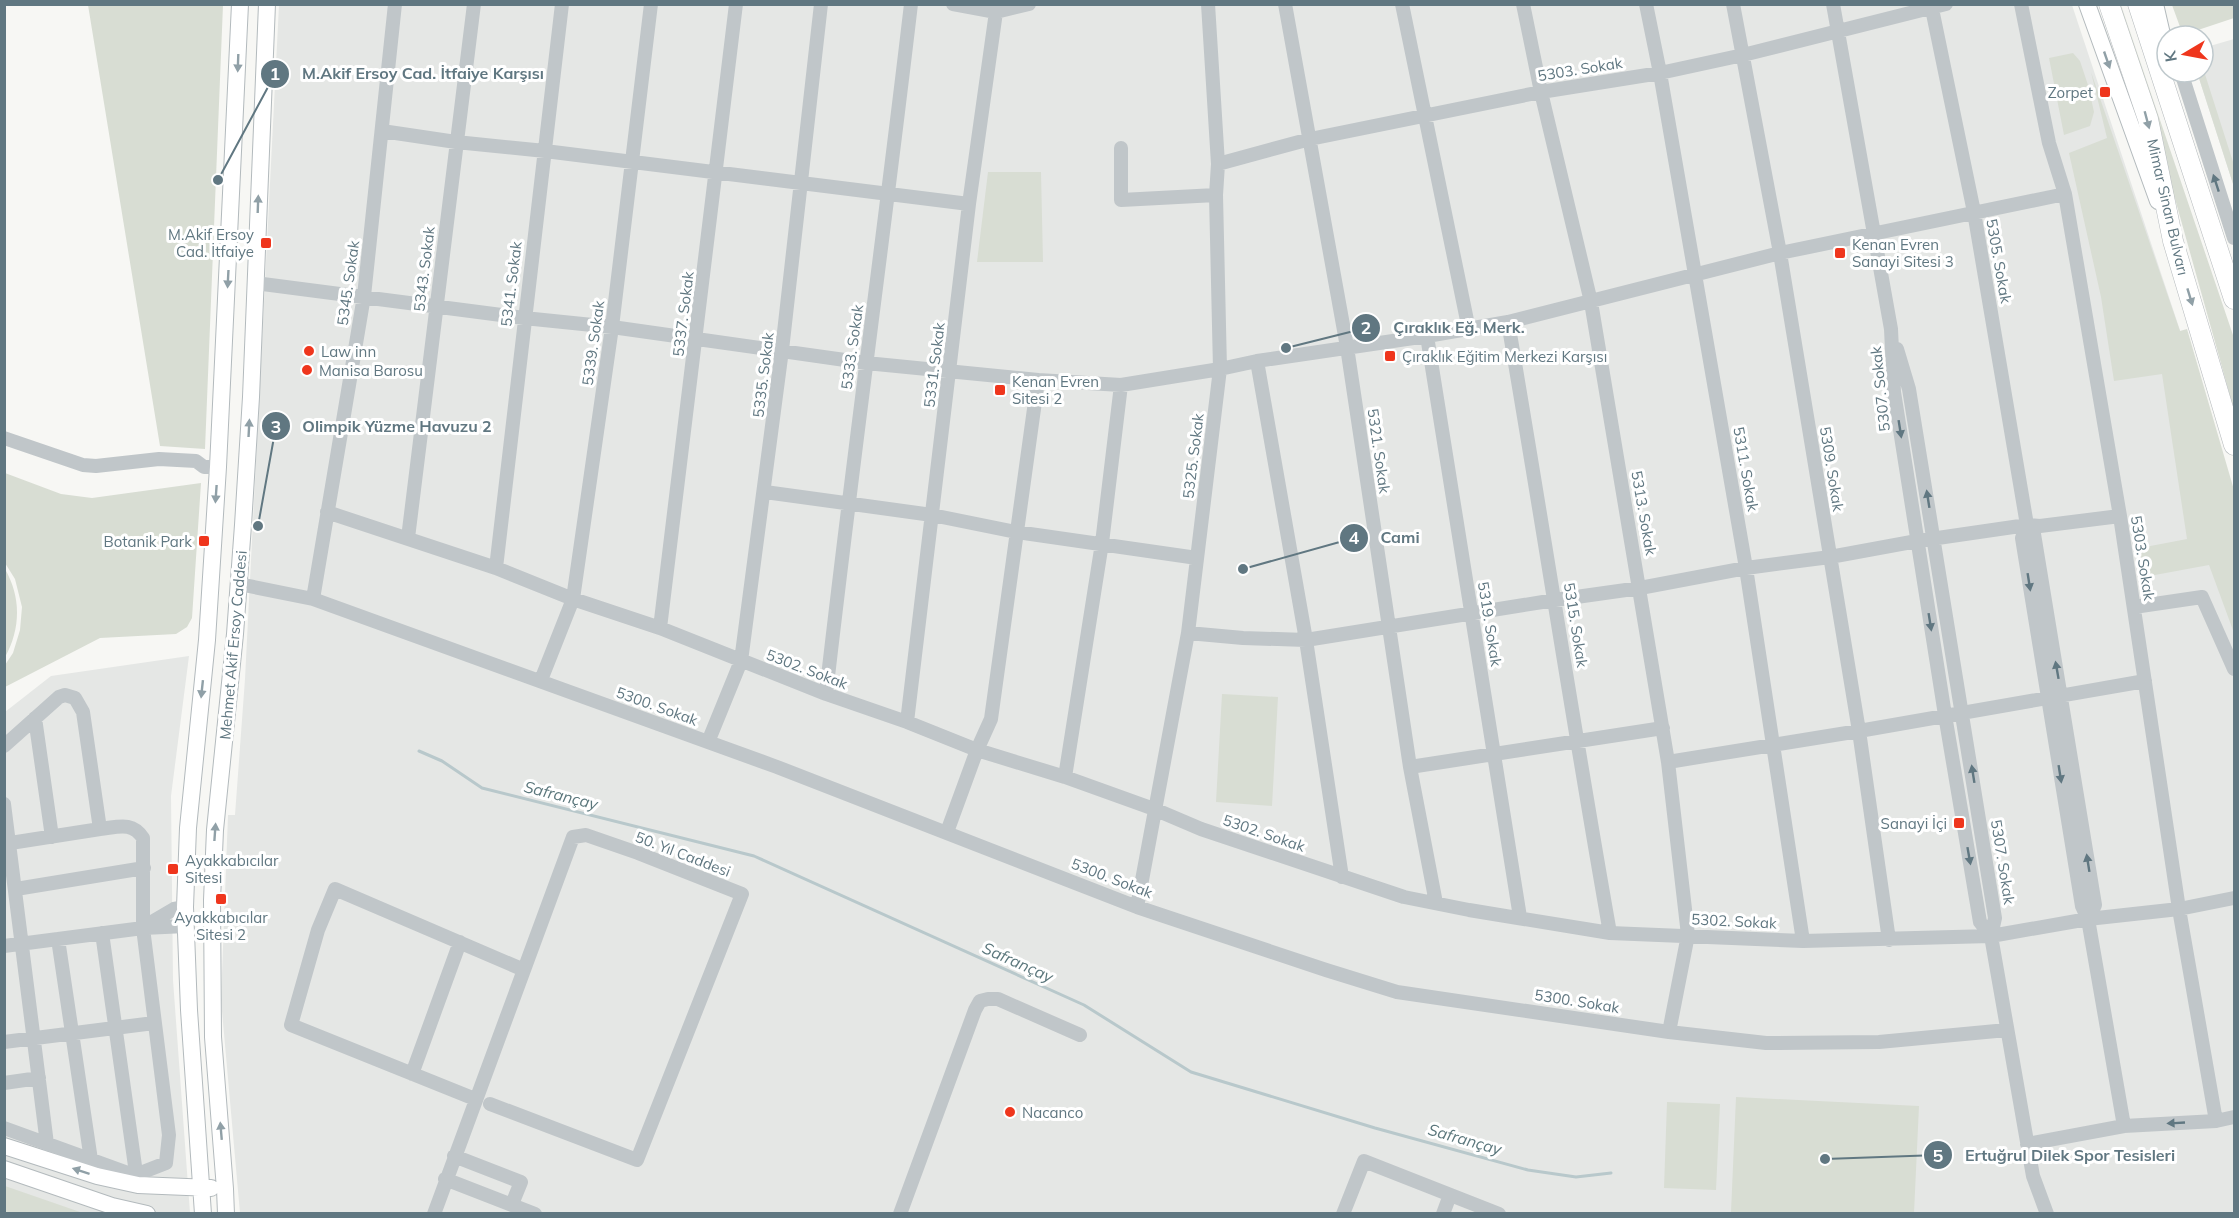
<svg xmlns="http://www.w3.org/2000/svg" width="2239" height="1218" font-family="Mulish,sans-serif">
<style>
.built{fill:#e5e7e5}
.green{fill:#d8ddd3}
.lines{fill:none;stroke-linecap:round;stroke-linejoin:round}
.stream{stroke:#b8c8cb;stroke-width:3}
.major-casing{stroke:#b3babd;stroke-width:18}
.highway-casing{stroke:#b5babd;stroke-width:21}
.minor{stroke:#c0c6c9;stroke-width:14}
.major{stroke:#fff;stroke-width:16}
.highway{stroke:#fff;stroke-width:20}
.oneway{fill:#90a0a7}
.oneway2{fill:#607781}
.poi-dot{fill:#ef361d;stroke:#fff;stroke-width:2}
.labels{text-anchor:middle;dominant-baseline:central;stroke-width:6;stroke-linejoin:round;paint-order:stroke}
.street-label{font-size:15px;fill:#607781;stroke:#fff}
.poi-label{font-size:15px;fill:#607781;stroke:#fff;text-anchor:start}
.water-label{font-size:16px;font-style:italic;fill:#5b777c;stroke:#fff}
.leader{fill:none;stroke:#607781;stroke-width:2}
.callout-dot{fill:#607781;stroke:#fff;stroke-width:2}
.mark-label{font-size:18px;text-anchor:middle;font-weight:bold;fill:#fff}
.callout-label{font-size:16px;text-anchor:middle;font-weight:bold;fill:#607781;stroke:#fff;stroke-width:6;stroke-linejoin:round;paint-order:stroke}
</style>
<rect width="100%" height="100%" fill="#f7f7f4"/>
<!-- built -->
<path class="built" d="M 279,5 L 2072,5 L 2234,493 L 2234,1213 L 240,1213 L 221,1000 L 228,815 L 235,815 L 245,679 Z
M 2234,39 L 2234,187 L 2197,72 L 2203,72 L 2203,48 Z
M 189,656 L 171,796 L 173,980 L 190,1213 L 5,1214 L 5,712 L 51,676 Z"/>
<!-- green -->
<path class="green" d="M 88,5 L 223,5 L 205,449 L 160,446 Z
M 2112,5 L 2121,5 L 2234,338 L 2234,410 L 2172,188 Z
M 2172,5 L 2234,5 L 2234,18 L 2183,35 Z
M 2073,53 L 2080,61 L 2088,85 L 2094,112 L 2090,126 L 2064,135 L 2049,58 Z
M 2203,68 L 2234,165 L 2234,187 L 2197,72 L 2203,72 Z
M 2091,72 L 2180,331 L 2187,329 L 2234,490 L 2234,633 L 2209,565 L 2144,577 L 2140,548 L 2187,539 L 2162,374 L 2114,381 L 2101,297 L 2069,153 L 2107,138 Z
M 988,172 L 1041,172 L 1043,262 L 977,262 Z
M 5,473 L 61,494 L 92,498 L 201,483 L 192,618 L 187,627 L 176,634 L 100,638 L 5,687 L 5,665 L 13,653 L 20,630 L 22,607 L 15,579 L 5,563 Z
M 5,569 C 21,597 21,628 5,657 Z
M 1222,694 L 1278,697 L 1272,806 L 1216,802 Z
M 1736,1097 L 1919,1106 L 1914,1213 L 1731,1212 Z
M 1667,1102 L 1720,1104 L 1716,1190 L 1664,1188 Z
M 5,1186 L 83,1213 L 5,1213 Z"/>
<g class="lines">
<!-- stream -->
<path class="stream" d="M 419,751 L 442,761 L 482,788 L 754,856 L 1084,1005 L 1191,1072 L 1375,1128 L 1528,1170 L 1576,1177 L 1611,1173"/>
<!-- major casing -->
<g class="major-casing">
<path id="major" d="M 2087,4 L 2158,201
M 2155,4 L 2167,56
M 4,1146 L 97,1176 L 138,1185 L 211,1188
M 4,1169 L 112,1206 L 147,1214
M 203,1214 L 189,1010 L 185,907 L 188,828 L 207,640 L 218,467 L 240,4
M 226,1214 L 225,1189 L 213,1037 L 212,900 L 215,830 L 235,634 L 243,525 L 251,397 L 267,4"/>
</g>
<!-- highway casing -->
<g class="highway-casing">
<path id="highway" d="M 2109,4 L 2148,119 L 2173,241 L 2234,445
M 2138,4 L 2234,299"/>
</g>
<!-- minor -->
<path class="minor" d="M 953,4 L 996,12 L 1029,4
M 1285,4 L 1347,347 L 1410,767 L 1436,903
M 1402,4 L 1469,330
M 1523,4 L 1541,92 L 1591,302 L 1668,762 L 1688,935 L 1669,1032
M 1646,4 L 1660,73 L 1746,568 L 1803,941
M 1733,4 L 1780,253 L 1859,731 L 1889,940
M 1833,4 L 1891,329 L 1894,392 L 1945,715 L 1980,922 L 1991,936
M 1931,4 L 1974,212 L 2027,525 L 2022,538 L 2082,906 L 2088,919 L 2124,1126
M 2021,4 L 2049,143 L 2065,194 L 2120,516 L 2179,909 L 2216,1121
M 2181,72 L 2234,238
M 382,131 L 456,142 L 545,151 L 969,204
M 1121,148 L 1121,200 L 1216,195
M 1218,164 L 1310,139 L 1541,92 L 1660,73 L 1743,55 L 1946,4
M 255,283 L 524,318 L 612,327 L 866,363 L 1038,380 L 1121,385 L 1220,369 L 1257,361 L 1427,336 L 1508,322 L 1780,253 L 2065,194
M 1508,322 C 1543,526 1574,730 1610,933
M 1427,336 L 1520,917
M 1897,349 L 1909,389 L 1995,918 L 1991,936 L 2033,1176 L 2047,1214
M 1257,361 L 1306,640 L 1342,877
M 4,438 L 83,465 L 96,466 L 159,459 L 196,461 L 204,467 L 218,467
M 765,492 L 932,515 L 1016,532 L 1197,558
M 327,512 L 496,568 L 573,599 L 660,628 L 826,694 L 907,722 L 977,750 L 1065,777 L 1154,809 L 1201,829 L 1404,897 L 1469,910 L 1610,933 L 1803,941 L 1991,936 L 2088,919 L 2179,909 L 2234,898
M 2027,525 L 2034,534 L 2095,905 L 2088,919
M 408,538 L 474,4
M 496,568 L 562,4
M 239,584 L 313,599 L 777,767 L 1137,907 L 1326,970 L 1397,992 L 1669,1032 L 1766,1043 L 1879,1042 L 2007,1030
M 313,599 L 364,296 L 395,4
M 2134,607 L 2202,597 L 2234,669
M 660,628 L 736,4
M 1188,633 L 1243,638 L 1306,640 L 1555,600 L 1640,588 L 1746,568 L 1830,557 L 1917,541 L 2027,525 L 2040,526 L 2120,516
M 541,680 L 573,599 L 612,327 L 651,4
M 826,694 C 852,464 884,235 911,4
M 35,718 L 52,837
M 907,722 L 969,204 L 996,12
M 708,742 L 741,661 L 782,350 L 821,4
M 4,746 L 59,697 L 65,695 L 75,698 L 83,712 L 100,829 C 118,827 132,821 143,838 L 143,928 L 169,1135 L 166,1163 L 143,1172 L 128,1173 L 4,1128
M 1668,762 L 1859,731 L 2145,681
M 1410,767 L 1663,728
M 1065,777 L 1102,543 L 1121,385
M 4,804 L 47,1144
M 947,832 L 977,750 L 991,719 L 1038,380
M 4,844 L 100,829
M 16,889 L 144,868
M 1137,907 L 1188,633 L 1220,369 L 1216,195 L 1218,164 L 1208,4
M 145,926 L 174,909 L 185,907
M 102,933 L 136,1173
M 58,939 L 91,1160
M 4,946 L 143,928 L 186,926
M 4,1042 L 154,1023
M 412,1074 L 460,942
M 4,1083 L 39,1078
M 475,1099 L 291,1025 L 318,930 L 335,889 L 524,970
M 2027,1144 L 2124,1126 L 2216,1121 L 2234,1117
M 454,1156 L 521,1182 L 512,1204
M 445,1179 L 535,1214
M 434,1214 L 573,837 L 586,835 L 638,853 L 742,894 L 637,1160 L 490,1104
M 900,1214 L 975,1010 L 980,1001 L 988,999 L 998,999 L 1080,1035
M 1343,1214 L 1364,1161 L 1499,1214
M 1443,1214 L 1450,1195"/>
<!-- major -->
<use href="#major" class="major"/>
<!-- highway -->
<use href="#highway" class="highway"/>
</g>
<!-- one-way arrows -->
<defs><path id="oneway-solid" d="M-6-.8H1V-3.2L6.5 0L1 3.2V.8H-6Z" transform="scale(1.5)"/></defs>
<g class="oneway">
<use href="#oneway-solid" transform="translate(2107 60) rotate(71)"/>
<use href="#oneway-solid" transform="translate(238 63) rotate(92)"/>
<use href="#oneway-solid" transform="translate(2147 120) rotate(75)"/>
<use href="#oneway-solid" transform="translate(258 204) rotate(-88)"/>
<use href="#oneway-solid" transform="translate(228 279) rotate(93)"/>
<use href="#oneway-solid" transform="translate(2190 297) rotate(73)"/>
<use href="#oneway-solid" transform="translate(249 428) rotate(-87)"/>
<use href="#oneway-solid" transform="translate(216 494) rotate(94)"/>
<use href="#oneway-solid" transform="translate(202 689) rotate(96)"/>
<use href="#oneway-solid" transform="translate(215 832) rotate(-86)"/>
<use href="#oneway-solid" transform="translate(221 1131) rotate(-95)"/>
<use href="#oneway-solid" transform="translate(81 1171) rotate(-162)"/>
</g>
<g class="oneway2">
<use href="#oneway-solid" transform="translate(2216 183) rotate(-108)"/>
<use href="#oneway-solid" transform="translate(1900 429) rotate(81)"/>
<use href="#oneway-solid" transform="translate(1928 499) rotate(-99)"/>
<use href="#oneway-solid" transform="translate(2029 582) rotate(81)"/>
<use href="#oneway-solid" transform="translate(1930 622) rotate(81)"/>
<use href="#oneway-solid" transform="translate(2057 670) rotate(-100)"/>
<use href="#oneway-solid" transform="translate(1973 774) rotate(-99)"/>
<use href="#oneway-solid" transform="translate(2060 774) rotate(81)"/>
<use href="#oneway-solid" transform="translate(1969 856) rotate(80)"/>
<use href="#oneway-solid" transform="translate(2088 863) rotate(-99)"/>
<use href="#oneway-solid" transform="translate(2176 1123) rotate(177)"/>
</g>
<!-- markers -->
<g class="poi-dot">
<rect x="2099" y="86" width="12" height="12" rx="3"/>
<rect x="260" y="237" width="12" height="12" rx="3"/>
<rect x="1834" y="247" width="12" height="12" rx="3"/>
<circle cx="309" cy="351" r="6"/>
<rect x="1384" y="350" width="12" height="12" rx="3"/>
<circle cx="307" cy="370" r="6"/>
<rect x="994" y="384" width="12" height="12" rx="3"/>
<rect x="198" y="535" width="12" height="12" rx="3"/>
<rect x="1953" y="817" width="12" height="12" rx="3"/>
<rect x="167" y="863" width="12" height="12" rx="3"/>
<rect x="215" y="893" width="12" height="12" rx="3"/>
<circle cx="1010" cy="1112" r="6"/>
</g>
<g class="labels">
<!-- street labels -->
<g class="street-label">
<text transform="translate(1580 69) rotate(-9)">5303. Sokak</text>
<text transform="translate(2168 207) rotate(77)">Mimar Sinan Bulvarı</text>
<text transform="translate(1999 261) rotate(80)">5305. Sokak</text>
<text transform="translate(424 269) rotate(-83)">5343. Sokak</text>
<text transform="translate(348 283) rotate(-82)">5345. Sokak</text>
<text transform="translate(511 284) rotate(-83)">5341. Sokak</text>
<text transform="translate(683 314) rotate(-83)">5337. Sokak</text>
<text transform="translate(593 343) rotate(-82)">5339. Sokak</text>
<text transform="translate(852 347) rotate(-82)">5333. Sokak</text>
<text transform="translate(934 365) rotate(-83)">5331. Sokak</text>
<text transform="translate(763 375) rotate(-83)">5335. Sokak</text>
<text transform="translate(1880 389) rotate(-96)">5307. Sokak</text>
<text transform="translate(1379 451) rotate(82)">5321. Sokak</text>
<text transform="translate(1193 456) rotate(-83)">5325. Sokak</text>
<text transform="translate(1746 469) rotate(80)">5311. Sokak</text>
<text transform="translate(1832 469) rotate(81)">5309. Sokak</text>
<text transform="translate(1644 513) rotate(80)">5313. Sokak</text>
<text transform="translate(2143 558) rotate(81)">5303. Sokak</text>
<text transform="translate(1490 624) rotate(81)">5319. Sokak</text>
<text transform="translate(1576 625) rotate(81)">5315. Sokak</text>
<text transform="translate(233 645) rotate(-85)">Mehmet Akif Ersoy Caddesi</text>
<text transform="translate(807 669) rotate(21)">5302. Sokak</text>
<text transform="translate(657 706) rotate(20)">5300. Sokak</text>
<text transform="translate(1264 833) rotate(19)">5302. Sokak</text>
<text transform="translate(683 854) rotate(21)">50. Yıl Caddesi</text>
<text transform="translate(2003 862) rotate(81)">5307. Sokak</text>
<text transform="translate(1112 878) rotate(21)">5300. Sokak</text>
<text transform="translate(1734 921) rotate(3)">5302. Sokak</text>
<text transform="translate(1577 1001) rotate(9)">5300. Sokak</text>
</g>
<!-- poi labels -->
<g class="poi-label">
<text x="2093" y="92" text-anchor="end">Zorpet</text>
<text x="254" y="234" text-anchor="end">M.Akif Ersoy<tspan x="254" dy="17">Cad. İtfaiye</tspan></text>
<text x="1852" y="244">Kenan Evren<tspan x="1852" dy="17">Sanayi Sitesi 3</tspan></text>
<text x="321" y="351">Law inn</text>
<text x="1402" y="356">Çıraklık Eğitim Merkezi Karşısı</text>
<text x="319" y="370">Manisa Barosu</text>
<text x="1012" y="381">Kenan Evren<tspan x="1012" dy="17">Sitesi 2</tspan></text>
<text x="192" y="541" text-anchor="end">Botanik Park</text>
<text x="1947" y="823" text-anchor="end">Sanayi İçi</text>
<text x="185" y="860">Ayakkabıcılar<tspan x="185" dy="17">Sitesi</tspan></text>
<text x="221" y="917" text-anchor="middle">Ayakkabıcılar<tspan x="221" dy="17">Sitesi 2</tspan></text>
<text x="1022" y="1112">Nacanco</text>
</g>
<!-- water labels -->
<g class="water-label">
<text transform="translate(561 795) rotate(14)">Safrançay</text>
<text transform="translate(1018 962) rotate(24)">Safrançay</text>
<text transform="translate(1465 1139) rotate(16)">Safrançay</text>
</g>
</g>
<!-- callouts -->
<path class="leader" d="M218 180L275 74M1286 348L1366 328M258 526L276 426M1243 569L1354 538M1825 1159L1938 1155"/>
<g class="callout-dot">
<circle cx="218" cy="180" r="6"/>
<circle cx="1286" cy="348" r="6"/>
<circle cx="258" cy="526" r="6"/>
<circle cx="1243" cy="569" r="6"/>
<circle cx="1825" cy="1159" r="6"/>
<circle cx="275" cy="74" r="15"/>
<circle cx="1366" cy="328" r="15"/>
<circle cx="276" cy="426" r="15"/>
<circle cx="1354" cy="538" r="15"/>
<circle cx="1938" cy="1155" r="15"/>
</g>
<g class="mark-label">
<text x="275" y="80">1</text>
<text x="1366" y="334">2</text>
<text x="276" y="433">3</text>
<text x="1354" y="544">4</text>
<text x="1938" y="1162">5</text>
</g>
<g class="callout-label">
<text x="423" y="79">M.Akif Ersoy Cad. İtfaiye Karşısı</text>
<text x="1459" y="333">Çıraklık Eğ. Merk.</text>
<text x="397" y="432">Olimpik Yüzme Havuzu 2</text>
<text x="1400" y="543">Cami</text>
<text x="2070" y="1161">Ertuğrul Dilek Spor Tesisleri</text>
</g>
<!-- border -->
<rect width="2239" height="1218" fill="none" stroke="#607781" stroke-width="12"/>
<!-- north arrow -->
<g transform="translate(2185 54) rotate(260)"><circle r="28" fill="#ffffff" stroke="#bfc9cd" stroke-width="1.5"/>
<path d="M0-4.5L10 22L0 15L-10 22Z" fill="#ef361d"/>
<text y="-9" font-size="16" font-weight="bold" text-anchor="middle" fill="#607781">K</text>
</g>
</svg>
